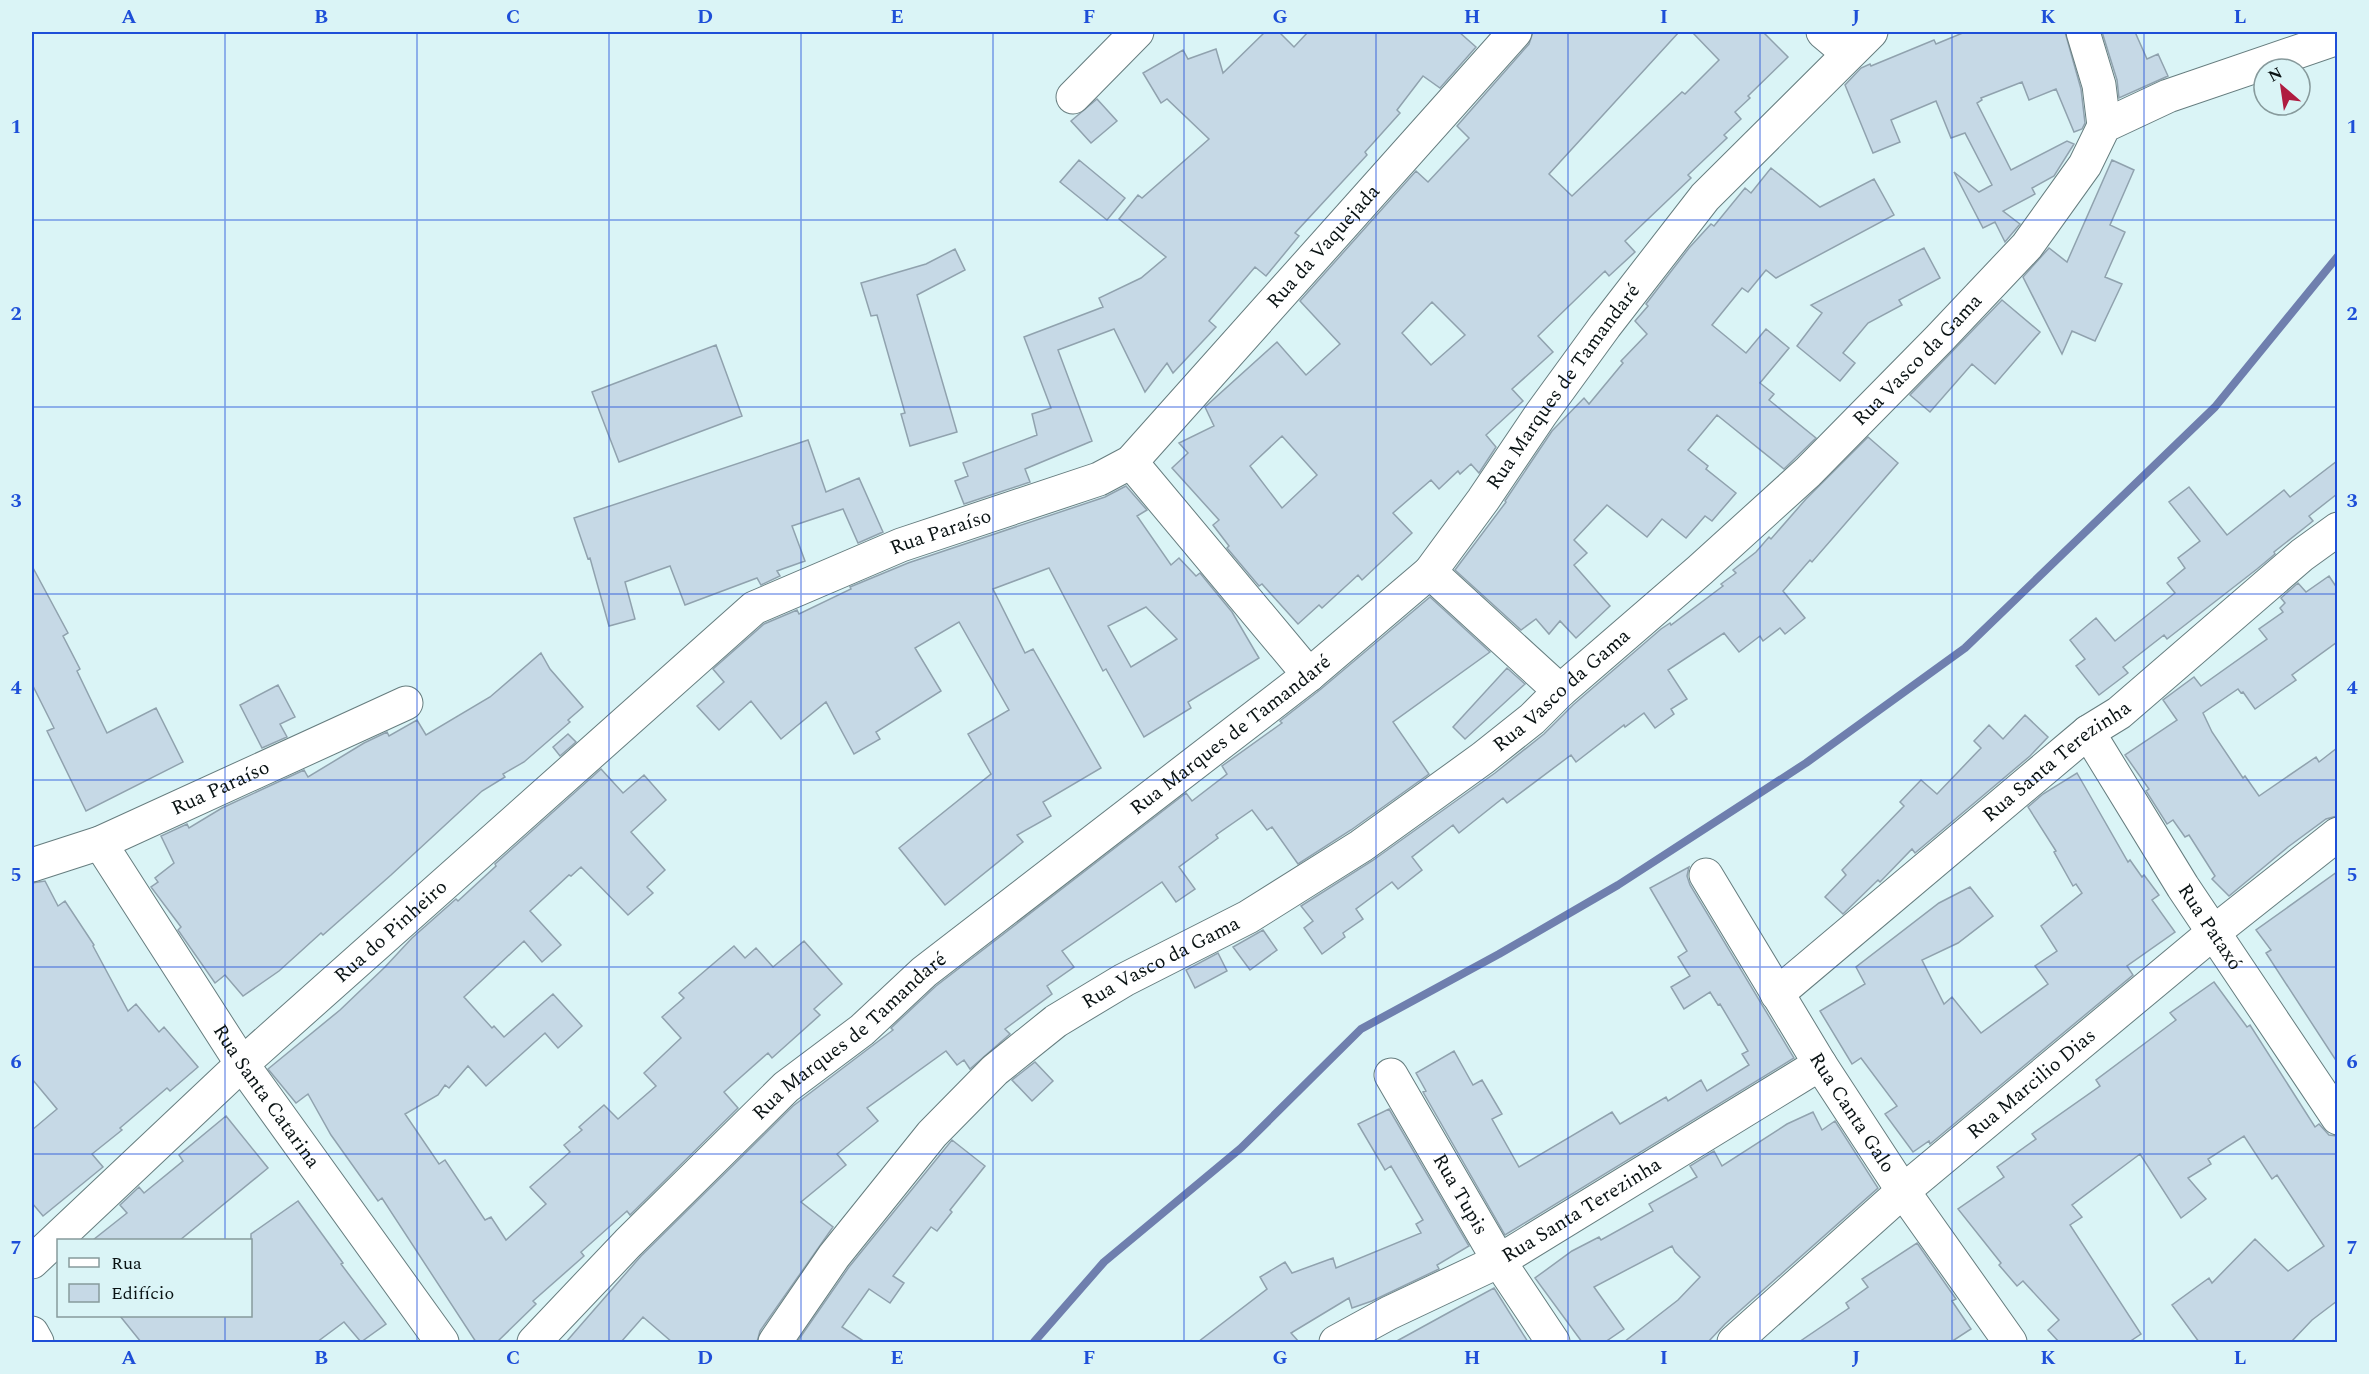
<svg xmlns="http://www.w3.org/2000/svg" width="2369" height="1374" font-family="Spectral,serif">
<style>
.lines{fill:none;stroke-linecap:round;stroke-linejoin:round}
.stream{stroke:#6f7fae;stroke-width:8}
.building{fill:#c6d9e6;stroke:#90a2ae;stroke-width:1.5;fill-rule:evenodd}
.minor-casing{stroke:#667d7f;stroke-width:35}
.tertiary-casing{stroke:#667d7f;stroke-width:35}
.minor{stroke:#fff;stroke-width:33}
.tertiary{stroke:#fff;stroke-width:33}
.grid{fill:none;stroke:#1d4ed8;stroke-width:1.5;stroke-opacity:0.55}
.labels{text-anchor:middle;dominant-baseline:central;stroke-width:4.5;stroke-linejoin:round;paint-order:stroke}
.street-label{font-size:20px;fill:#0a1314;stroke:#daf4f6}
.neatline{fill:none;stroke:#1d4ed8;stroke-width:2}
.grid-label{font-size:20px;text-anchor:middle;font-weight:bold;fill:#1d4ed8}
</style>
<rect width="100%" height="100%" fill="#daf4f6"/>
<g class="lines">
<!-- stream -->
<path class="stream" d="M 1034,1342 L 1104,1262 L 1241,1148 L 1361,1029 L 1499,954 L 1618,885 L 1806,763 L 1965,648 L 2215,407 L 2338,256"/>
</g>
<!-- building -->
<path class="building" d="M 1265,32 L 1279,32 L 1294,47 L 1308,32 L 1459,32 L 1476,47 L 1440,88 L 1423,76 L 1397,110 L 1400,113 L 1365,152 L 1367,155 L 1295,233 L 1299,236 L 1266,276 L 1255,267 L 1209,321 L 1216,327 L 1173,373 L 1167,363 L 1145,392 L 1114,329 L 1058,350 L 1092,441 L 1025,469 L 1030,482 L 964,504 L 955,481 L 968,476 L 963,463 L 1037,435 L 1032,414 L 1051,408 L 1024,337 L 1103,307 L 1099,298 L 1141,278 L 1166,257 L 1119,219 L 1138,195 L 1142,198 L 1209,139 L 1167,99 L 1161,103 L 1143,73 L 1183,50 L 1188,59 L 1216,49 L 1223,73 Z
M 1533,32 L 1679,32 L 1549,174 L 1572,196 L 1682,92 L 1685,94 L 1719,60 L 1692,32 L 1763,32 L 1788,57 L 1748,96 L 1750,98 L 1735,112 L 1741,119 L 1724,135 L 1727,138 L 1688,175 L 1691,178 L 1625,241 L 1635,252 L 1609,276 L 1605,271 L 1538,336 L 1553,352 L 1512,389 L 1523,401 L 1486,435 L 1496,447 L 1479,473 L 1471,464 L 1460,474 L 1458,471 L 1439,489 L 1431,480 L 1393,513 L 1412,533 L 1362,580 L 1358,575 L 1322,608 L 1319,605 L 1298,624 L 1262,584 L 1259,586 L 1227,548 L 1229,546 L 1213,525 L 1219,520 L 1172,468 L 1188,453 L 1179,443 L 1214,426 L 1205,407 L 1277,342 L 1306,375 L 1340,344 L 1300,301 L 1416,171 L 1428,182 L 1469,138 L 1457,126 L 1529,44 ZM 1432,302 L 1465,335 L 1431,365 L 1402,333 ZM 1282,436 L 1317,475 L 1282,508 L 1250,466 Z
M 1965,32 L 2065,32 L 2081,89 L 2085,123 L 2082,129 L 2074,132 L 2056,89 L 2029,100 L 2022,82 L 1981,98 L 1982,100 L 1977,103 L 2011,170 L 2067,141 L 2074,144 L 2054,176 L 2032,188 L 2035,194 L 2003,211 L 2020,224 L 2005,242 L 1995,222 L 1983,228 L 1954,172 L 1979,192 L 1992,185 L 1965,133 L 1951,138 L 1936,101 L 1891,120 L 1900,142 L 1873,153 L 1845,85 L 1861,68 L 1870,64 L 1871,66 L 1934,40 L 1936,44 Z
M 2102,32 L 2135,32 L 2147,59 L 2158,54 L 2168,76 L 2119,98 L 2117,80 Z
M 1097,99 L 1117,121 L 1091,143 L 1071,121 Z
M 1079,160 L 1125,198 L 1107,220 L 1060,182 Z
M 2112,160 L 2134,170 L 2110,225 L 2125,232 L 2105,277 L 2122,284 L 2095,341 L 2072,331 L 2062,354 L 2023,277 L 2049,248 L 2067,262 Z
M 1771,168 L 1820,207 L 1874,179 L 1894,215 L 1776,278 L 1766,270 L 1748,292 L 1742,288 L 1712,325 L 1746,353 L 1766,329 L 1789,348 L 1760,383 L 1774,394 L 1769,400 L 1816,438 L 1784,469 L 1717,415 L 1688,450 L 1708,466 L 1706,469 L 1736,493 L 1712,521 L 1705,516 L 1686,538 L 1662,519 L 1647,537 L 1607,505 L 1574,540 L 1587,553 L 1574,565 L 1610,606 L 1576,638 L 1560,621 L 1549,634 L 1536,619 L 1521,630 L 1455,570 L 1506,502 L 1505,501 L 1552,431 L 1584,398 L 1589,404 L 1623,363 L 1621,361 L 1647,334 L 1635,321 L 1648,306 L 1646,304 L 1689,248 L 1711,224 L 1714,226 L 1745,188 L 1751,193 Z
M 1924,248 L 1940,278 L 1899,300 L 1902,305 L 1868,323 L 1843,353 L 1855,363 L 1840,381 L 1797,346 L 1822,313 L 1811,305 Z
M 955,249 L 965,270 L 917,295 L 957,432 L 910,446 L 901,414 L 905,413 L 877,315 L 871,316 L 861,283 L 926,264 Z
M 2002,300 L 2040,332 L 1995,384 L 1972,364 L 1930,412 L 1910,395 Z
M 716,345 L 742,416 L 619,462 L 592,392 Z
M 1868,437 L 1898,463 L 1812,562 L 1810,560 L 1783,591 L 1805,618 L 1785,634 L 1780,628 L 1763,641 L 1760,636 L 1739,652 L 1724,633 L 1668,670 L 1687,699 L 1671,709 L 1674,714 L 1655,728 L 1644,713 L 1625,727 L 1624,725 L 1576,762 L 1571,755 L 1507,803 L 1503,798 L 1459,833 L 1453,825 L 1412,857 L 1422,870 L 1398,889 L 1392,882 L 1356,909 L 1363,919 L 1343,933 L 1345,937 L 1322,954 L 1304,928 L 1313,921 L 1301,906 L 1372,861 L 1495,773 L 1544,734 L 1573,705 L 1661,629 L 1670,623 L 1671,625 L 1723,586 L 1721,584 L 1736,573 L 1733,570 L 1756,552 L 1769,537 L 1771,539 L 1806,499 Z
M 808,440 L 826,492 L 859,478 L 883,532 L 858,543 L 843,509 L 792,526 L 805,561 L 777,571 L 780,576 L 761,585 L 757,578 L 685,605 L 670,566 L 625,582 L 635,619 L 609,626 L 590,558 L 588,559 L 574,518 Z
M 2337,461 L 2337,494 L 2309,516 L 2313,521 L 2274,552 L 2275,554 L 2257,569 L 2167,639 L 2164,635 L 2123,667 L 2128,673 L 2099,695 L 2076,666 L 2085,659 L 2070,640 L 2096,618 L 2115,641 L 2175,593 L 2167,583 L 2185,568 L 2178,558 L 2200,541 L 2169,502 L 2189,487 L 2227,535 L 2284,490 L 2290,497 Z
M 1126,486 L 1147,510 L 1137,516 L 1171,565 L 1179,558 L 1196,576 L 1200,573 L 1232,612 L 1259,658 L 1188,702 L 1191,708 L 1144,737 L 1106,669 L 1103,671 L 1049,568 L 993,589 L 1025,653 L 1033,649 L 1101,768 L 1043,802 L 1051,816 L 1017,835 L 1023,842 L 945,905 L 899,848 L 991,774 L 968,734 L 1009,710 L 959,622 L 915,648 L 941,691 L 876,732 L 880,739 L 854,754 L 826,702 L 781,739 L 751,701 L 719,730 L 697,706 L 724,682 L 713,669 L 764,624 L 797,610 L 799,614 L 851,589 L 850,587 L 908,563 L 1105,497 ZM 1146,607 L 1177,639 L 1131,667 L 1108,626 Z
M 32,566 L 68,633 L 63,636 L 80,669 L 77,671 L 107,733 L 156,708 L 183,762 L 86,811 L 47,731 L 54,728 L 32,684 Z
M 2329,576 L 2337,588 L 2337,642 L 2292,675 L 2296,680 L 2255,709 L 2243,692 L 2241,693 L 2238,689 L 2203,713 L 2212,732 L 2243,778 L 2245,776 L 2259,796 L 2316,757 L 2319,762 L 2337,748 L 2337,816 L 2326,819 L 2288,847 L 2229,896 L 2212,879 L 2215,876 L 2189,835 L 2185,837 L 2173,820 L 2167,824 L 2146,791 L 2149,789 L 2125,755 L 2177,720 L 2163,700 L 2194,677 L 2201,686 L 2267,639 L 2259,629 L 2283,612 L 2280,608 L 2285,603 L 2281,598 L 2298,583 L 2306,592 Z
M 1430,597 L 1490,652 L 1393,722 L 1429,774 L 1351,830 L 1298,864 L 1272,827 L 1267,830 L 1252,810 L 1216,835 L 1218,838 L 1179,867 L 1195,889 L 1176,902 L 1162,882 L 1062,951 L 1074,967 L 1047,986 L 1052,994 L 1005,1029 L 1010,1034 L 970,1069 L 964,1060 L 957,1065 L 946,1051 L 867,1108 L 878,1121 L 837,1154 L 846,1165 L 801,1202 L 833,1227 L 760,1331 L 757,1342 L 672,1342 L 643,1317 L 621,1342 L 566,1342 L 641,1256 L 793,1106 L 893,1030 L 891,1028 L 936,986 L 1186,793 L 1192,801 L 1227,774 L 1222,766 L 1282,723 L 1280,721 L 1321,689 Z
M 541,653 L 550,669 L 583,707 L 568,720 L 570,722 L 524,762 L 503,774 L 505,777 L 482,791 L 391,875 L 323,935 L 321,933 L 279,971 L 243,996 L 225,975 L 215,983 L 178,930 L 181,927 L 151,887 L 158,882 L 155,878 L 174,863 L 161,836 L 187,824 L 189,828 L 222,808 L 304,770 L 308,777 L 364,743 L 387,732 L 389,736 L 417,720 L 426,735 L 490,697 Z
M 1507,668 L 1525,684 L 1465,739 L 1453,727 Z
M 278,685 L 295,717 L 280,724 L 287,737 L 262,748 L 240,705 Z
M 2025,715 L 2048,737 L 2030,756 L 1915,853 L 1912,849 L 1880,882 L 1878,880 L 1843,914 L 1825,897 L 1846,875 L 1842,870 L 1904,806 L 1900,802 L 1921,780 L 1937,794 L 1981,748 L 1974,741 L 1989,725 L 2003,739 Z
M 568,734 L 576,742 L 560,756 L 553,747 Z
M 601,769 L 623,793 L 644,775 L 666,800 L 631,832 L 665,870 L 647,887 L 653,893 L 628,915 L 581,867 L 571,876 L 569,875 L 530,911 L 561,945 L 542,962 L 524,941 L 464,997 L 492,1028 L 494,1026 L 504,1037 L 553,994 L 582,1026 L 558,1048 L 545,1033 L 486,1086 L 468,1066 L 449,1088 L 445,1085 L 438,1095 L 405,1114 L 439,1164 L 445,1160 L 485,1220 L 491,1217 L 506,1240 L 546,1204 L 530,1187 L 570,1152 L 564,1145 L 582,1130 L 579,1127 L 604,1105 L 618,1119 L 656,1086 L 644,1073 L 681,1038 L 662,1017 L 684,998 L 679,993 L 734,946 L 745,958 L 756,948 L 773,967 L 804,941 L 842,984 L 814,1009 L 820,1015 L 772,1058 L 768,1053 L 724,1092 L 738,1108 L 632,1213 L 630,1215 L 627,1211 L 581,1252 L 584,1256 L 533,1301 L 536,1304 L 497,1342 L 476,1342 L 382,1198 L 378,1201 L 331,1135 L 308,1094 L 296,1103 L 268,1069 L 340,1010 L 385,967 L 412,938 L 456,899 L 458,901 L 496,866 L 495,864 Z
M 2077,773 L 2128,862 L 2130,860 L 2142,877 L 2144,875 L 2159,895 L 2152,900 L 2175,932 L 2127,966 L 2133,975 L 1930,1144 L 1929,1141 L 1913,1152 L 1885,1114 L 1897,1106 L 1861,1058 L 1852,1064 L 1820,1011 L 1865,984 L 1856,967 L 1939,903 L 1970,887 L 1993,916 L 1958,943 L 1922,960 L 1944,1004 L 1952,997 L 1981,1033 L 2048,984 L 2035,966 L 2057,951 L 2041,926 L 2082,893 L 2076,884 L 2073,886 L 2054,852 L 2056,851 L 2028,807 L 2043,794 Z
M 1689,867 L 1687,876 L 1690,885 L 1794,1058 L 1505,1235 L 1423,1092 L 1426,1091 L 1416,1073 L 1454,1051 L 1473,1085 L 1482,1080 L 1502,1114 L 1492,1119 L 1519,1167 L 1612,1112 L 1620,1124 L 1666,1097 L 1668,1101 L 1701,1080 L 1707,1091 L 1749,1065 L 1742,1054 L 1748,1051 L 1720,1004 L 1718,1005 L 1710,992 L 1684,1009 L 1671,987 L 1690,976 L 1678,957 L 1687,951 L 1650,888 Z
M 2337,872 L 2337,1062 L 2266,953 L 2271,950 L 2256,930 Z
M 45,881 L 58,906 L 65,901 L 94,945 L 93,946 L 128,1011 L 136,1004 L 159,1032 L 164,1027 L 198,1067 L 170,1091 L 167,1088 L 120,1128 L 122,1130 L 92,1154 L 103,1167 L 43,1216 L 32,1203 L 32,1130 L 57,1109 L 32,1079 L 32,883 Z
M 1263,930 L 1277,950 L 1250,970 L 1233,947 Z
M 1218,953 L 1227,971 L 1195,988 L 1186,970 Z
M 2214,982 L 2247,1027 L 2250,1025 L 2315,1127 L 2319,1124 L 2329,1135 L 2337,1136 L 2337,1301 L 2312,1320 L 2291,1342 L 2199,1342 L 2172,1305 L 2209,1278 L 2212,1283 L 2255,1239 L 2288,1271 L 2324,1246 L 2277,1175 L 2272,1179 L 2244,1136 L 2208,1159 L 2211,1164 L 2188,1178 L 2206,1199 L 2181,1218 L 2140,1154 L 2072,1205 L 2082,1217 L 2070,1225 L 2141,1334 L 2129,1342 L 2059,1342 L 2048,1330 L 2059,1320 L 2023,1281 L 2017,1286 L 1999,1265 L 2001,1263 L 1958,1209 L 2004,1177 L 1997,1167 L 2036,1139 L 2032,1134 L 2100,1086 L 2096,1080 L 2176,1020 L 2170,1013 Z
M 1035,1062 L 1053,1081 L 1032,1101 L 1012,1080 Z
M 1389,1109 L 1469,1246 L 1437,1265 L 1439,1269 L 1372,1301 L 1352,1308 L 1349,1298 L 1291,1333 L 1299,1342 L 1198,1342 L 1267,1289 L 1260,1277 L 1285,1262 L 1292,1273 L 1333,1258 L 1336,1268 L 1421,1233 L 1416,1224 L 1423,1220 L 1391,1166 L 1385,1170 L 1358,1124 Z
M 1813,1112 L 1822,1130 L 1835,1121 L 1878,1188 L 1725,1324 L 1708,1342 L 1624,1342 L 1678,1300 L 1700,1277 L 1675,1252 L 1672,1246 L 1594,1287 L 1624,1329 L 1605,1342 L 1582,1342 L 1535,1278 L 1572,1251 L 1599,1237 L 1601,1240 L 1653,1211 L 1649,1204 L 1697,1177 L 1690,1166 L 1714,1151 L 1722,1166 L 1787,1124 Z
M 226,1116 L 268,1168 L 180,1240 L 93,1240 L 127,1213 L 120,1205 L 139,1187 L 144,1193 L 183,1161 L 179,1155 Z
M 952,1140 L 985,1166 L 950,1210 L 952,1212 L 937,1231 L 931,1227 L 893,1276 L 904,1283 L 890,1303 L 869,1289 L 842,1327 L 865,1342 L 797,1342 L 849,1267 Z
M 298,1201 L 343,1263 L 341,1264 L 386,1324 L 361,1342 L 344,1322 L 317,1342 L 141,1342 L 120,1316 L 250,1316 L 251,1234 Z
M 1917,1243 L 1956,1299 L 1952,1301 L 1971,1329 L 1951,1342 L 1799,1342 L 1849,1308 L 1846,1303 L 1868,1287 L 1862,1279 Z
M 1494,1288 L 1528,1342 L 1395,1342 L 1457,1308 Z"/>
<g class="lines">
<!-- minor casing -->
<g class="minor-casing">
<g id="minor">
<path d="M 1823,32 L 1848,53"/>
<path d="M 2083,32 L 2099,85 L 2104,126"/>
<path d="M 1073,97 L 1137,32"/>
<path d="M 1131,462 L 1309,675"/>
<path d="M 1430,572 L 1560,691"/>
<path id="s1" d="M 2088,732 L 2183,887 L 2338,1118"/>
<path id="s2" d="M 100,843 L 242,1064 L 442,1342"/>
<path id="s3" d="M 32,865 L 100,843 L 406,703"/>
<path id="s4" d="M 1706,875 L 1820,1064 L 1903,1191 L 2010,1342"/>
<path id="s5" d="M 1777,994 L 2088,732 L 2119,713 L 2302,555 L 2338,529"/>
<path id="s6" d="M 1391,1075 L 1499,1261 L 1553,1342"/>
<path id="s7" d="M 32,1262 L 242,1064 L 754,608 L 901,545 L 1099,479 L 1131,462 L 1515,32"/>
<path d="M 32,1333 L 37,1342"/>
<path id="s8" d="M 775,1342 L 834,1256 L 932,1134 L 995,1070 L 1056,1021 L 1124,980 L 1248,917 L 1361,846 L 1483,758 L 1532,719 L 1560,691 L 1700,570 L 1808,472 L 1939,339 L 2027,246 L 2085,165 L 2104,126 L 2168,96 L 2338,38"/>
<path id="s9" d="M 1336,1342 L 1389,1313 L 1499,1261 L 1820,1064"/>
<path id="s10" d="M 1734,1342 L 1903,1191 L 2214,932 L 2338,834"/>
</g>
</g>
<!-- tertiary casing -->
<g class="tertiary-casing">
<g id="tertiary">
<path id="s11" d="M 534,1342 L 628,1243 L 786,1087 L 862,1030 L 924,972 L 1309,675 L 1430,572 L 1483,500 L 1541,414 L 1605,326 L 1705,197 L 1871,32"/>
</g>
</g>
<!-- minor -->
<use href="#minor" class="minor"/>
<!-- tertiary -->
<use href="#tertiary" class="tertiary"/>
</g>
<!-- grid -->
<path class="grid" d="M 225,32 L 225,1240M 417,32 L 417,1342M 609,32 L 609,1342M 801,32 L 801,1342M 993,32 L 993,1342M 1184,32 L 1184,1342M 1376,32 L 1376,1342M 1568,32 L 1568,1342M 1760,32 L 1760,1342M 1952,32 L 1952,1342M 2144,32 L 2144,1342M 32,220 L 2338,220M 32,407 L 2338,407M 32,594 L 2338,594M 32,780 L 2338,780M 32,967 L 2338,967M 32,1154 L 2338,1154M 225,1316 L 225,1342"/>
<g class="labels">
<!-- street labels -->
<g class="street-label">
<text stroke="none"><textPath href="#s7" startOffset="1668">Rua da Vaquejada</textPath></text>
<text stroke="none"><textPath href="#s8" startOffset="1521">Rua Vasco da Gama</textPath></text>
<text stroke="none"><textPath href="#s11" startOffset="1412">Rua Marques de Tamandaré</textPath></text>
<text stroke="none"><textPath href="#s7" startOffset="1176">Rua Paraíso</textPath></text>
<text stroke="none"><textPath href="#s8" startOffset="1035">Rua Vasco da Gama</textPath></text>
<text stroke="none"><textPath href="#s11" startOffset="926">Rua Marques de Tamandaré</textPath></text>
<text stroke="none"><textPath href="#s5" startOffset="364">Rua Santa Terezinha</textPath></text>
<text stroke="none"><textPath href="#s3" startOffset="204">Rua Paraíso</textPath></text>
<text stroke="none"><textPath href="#s1" startOffset="230">Rua Pataxó</textPath></text>
<text stroke="none"><textPath href="#s7" startOffset="488">Rua do Pinheiro</textPath></text>
<text stroke="none"><textPath href="#s8" startOffset="549">Rua Vasco da Gama</textPath></text>
<text stroke="none"><textPath href="#s11" startOffset="440">Rua Marques de Tamandaré</textPath></text>
<text stroke="none"><textPath href="#s10" startOffset="394">Rua Marcilio Dias</textPath></text>
<text stroke="none"><textPath href="#s2" startOffset="303">Rua Santa Catarina</textPath></text>
<text stroke="none"><textPath href="#s4" startOffset="279">Rua Canta Galo</textPath></text>
<text stroke="none"><textPath href="#s6" startOffset="138">Rua Tupis</textPath></text>
<text stroke="none"><textPath href="#s9" startOffset="279">Rua Santa Terezinha</textPath></text>
</g>
</g>
<!-- border -->
<rect width="2369" height="1374" fill="none" stroke="#daf4f6" stroke-width="66"/>
<!-- legend -->
<rect x="57" y="1239" width="195" height="78" fill="#daf4f6" stroke="#879a9c" stroke-width="1.5"/>
<rect x="69" y="1258" width="30" height="9" fill="#ffffff" stroke="#879a9c" stroke-width="1.5"/>
<text x="111" y="1269" font-size="18" fill="#0a1314">Rua</text>
<rect x="69" y="1284" width="30" height="18" fill="#c6d9e6" stroke="#879a9c" stroke-width="1.5"/>
<text x="111" y="1299" font-size="18" fill="#0a1314">Edifício</text>
<!-- north arrow -->
<g transform="translate(2282 87) rotate(331)"><circle r="28" fill="#daf4f6" stroke="#879a9c" stroke-width="1.5"/>
<path d="M0-4.5L10 22L0 15L-10 22Z" fill="#af1c40"/>
<text y="-9" font-size="16" font-weight="bold" text-anchor="middle" fill="#0a1314">N</text>
</g>
<rect x="33" y="33" width="2303" height="1308" class="neatline"/>
<g class="grid-label">
<text x="129" y="23">A</text>
<text x="321" y="23">B</text>
<text x="513" y="23">C</text>
<text x="705" y="23">D</text>
<text x="897" y="23">E</text>
<text x="1089" y="23">F</text>
<text x="1280" y="23">G</text>
<text x="1472" y="23">H</text>
<text x="1664" y="23">I</text>
<text x="1856" y="23">J</text>
<text x="2048" y="23">K</text>
<text x="2240" y="23">L</text>
<text x="16" y="133">1</text>
<text x="2352" y="133">1</text>
<text x="16" y="320">2</text>
<text x="2352" y="320">2</text>
<text x="16" y="507">3</text>
<text x="2352" y="507">3</text>
<text x="16" y="694">4</text>
<text x="2352" y="694">4</text>
<text x="16" y="881">5</text>
<text x="2352" y="881">5</text>
<text x="16" y="1068">6</text>
<text x="2352" y="1068">6</text>
<text x="16" y="1254">7</text>
<text x="2352" y="1254">7</text>
<text x="129" y="1364">A</text>
<text x="321" y="1364">B</text>
<text x="513" y="1364">C</text>
<text x="705" y="1364">D</text>
<text x="897" y="1364">E</text>
<text x="1089" y="1364">F</text>
<text x="1280" y="1364">G</text>
<text x="1472" y="1364">H</text>
<text x="1664" y="1364">I</text>
<text x="1856" y="1364">J</text>
<text x="2048" y="1364">K</text>
<text x="2240" y="1364">L</text>
</g>
</svg>
